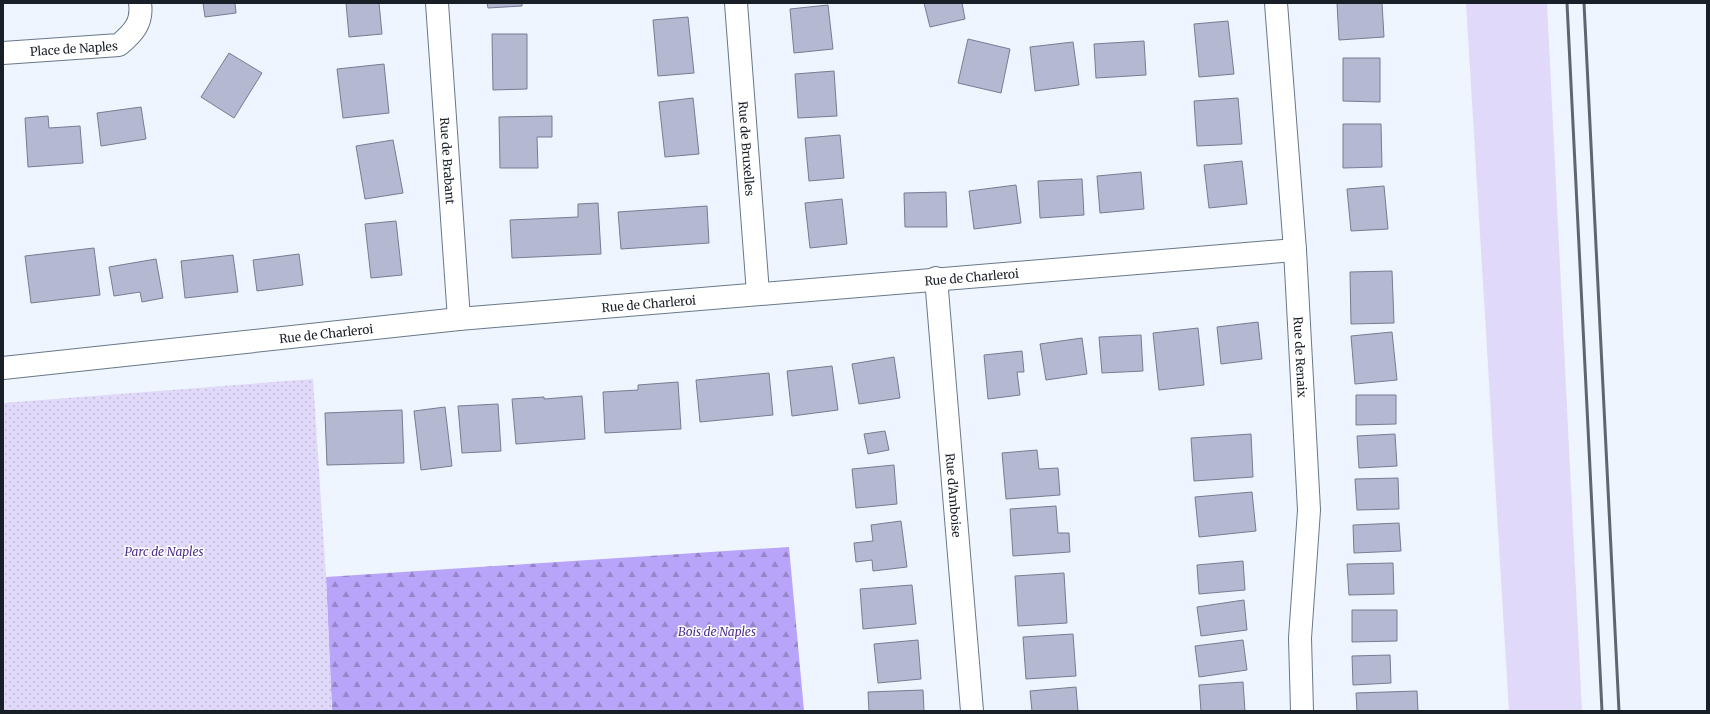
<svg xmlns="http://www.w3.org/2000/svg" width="1710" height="714" font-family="Merriweather,serif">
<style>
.grass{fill:#e0d9fa}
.forest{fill:url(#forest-firs)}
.park{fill:url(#park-dots)}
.building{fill:#b2b9d1;stroke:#767c92}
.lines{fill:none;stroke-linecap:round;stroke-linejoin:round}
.minor-casing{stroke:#68788a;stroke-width:24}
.minor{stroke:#fff;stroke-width:22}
.rail{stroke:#60666f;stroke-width:3}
.labels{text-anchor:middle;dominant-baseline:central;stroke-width:3;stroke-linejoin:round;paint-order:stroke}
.street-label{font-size:12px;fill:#191f27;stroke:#fff}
.park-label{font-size:12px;font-style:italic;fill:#4e2d8d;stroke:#fff}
</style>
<defs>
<pattern id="forest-firs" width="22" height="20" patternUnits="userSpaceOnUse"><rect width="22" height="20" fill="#b8a4f8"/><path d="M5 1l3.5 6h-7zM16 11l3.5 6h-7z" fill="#9585c9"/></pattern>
<pattern id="park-dots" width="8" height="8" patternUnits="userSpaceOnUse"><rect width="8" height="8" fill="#e0d9fa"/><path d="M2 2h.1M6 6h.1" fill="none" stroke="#c0bad6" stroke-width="1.8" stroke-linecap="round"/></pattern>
</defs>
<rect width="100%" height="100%" fill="#eef5fe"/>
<!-- grass -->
<path class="grass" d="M 1466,3 L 1547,3 L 1582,711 L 1509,711 Z"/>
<!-- forest -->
<path class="forest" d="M 789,547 L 804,711 L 332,711 L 326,577 Z"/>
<!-- park -->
<path class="park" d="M 313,379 L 326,577 L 332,711 L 3,711 L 3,403 Z"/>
<!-- building -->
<path class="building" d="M 203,3 L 235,3 L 236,13 L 205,17 Z
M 346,3 L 379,3 L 382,34 L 349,37 Z
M 487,3 L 522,3 L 522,6 L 488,8 Z
M 924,3 L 962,3 L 965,19 L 930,27 Z
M 1337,3 L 1382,3 L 1384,37 L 1339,40 Z
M 828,5 L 833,49 L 794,53 L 790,9 Z
M 688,17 L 694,73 L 658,76 L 653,20 Z
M 1228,21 L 1234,74 L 1199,77 L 1194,24 Z
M 492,34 L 527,34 L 527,89 L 493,90 Z
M 968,39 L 1010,49 L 1001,93 L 958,83 Z
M 1144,41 L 1146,75 L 1096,78 L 1094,44 Z
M 1073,42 L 1079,85 L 1035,91 L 1030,47 Z
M 229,53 L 262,73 L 234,118 L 201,97 Z
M 1343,58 L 1380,58 L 1380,102 L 1343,101 Z
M 384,64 L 389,113 L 343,118 L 337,69 Z
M 834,71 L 837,116 L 798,118 L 795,74 Z
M 693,98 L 699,154 L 665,157 L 659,102 Z
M 1238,98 L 1242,144 L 1197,146 L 1194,101 Z
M 141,107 L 146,139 L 101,146 L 97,113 Z
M 48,116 L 49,128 L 80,126 L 83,163 L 28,167 L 25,118 Z
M 552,116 L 552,137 L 537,137 L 538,168 L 500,168 L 499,117 Z
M 1343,124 L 1381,124 L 1382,167 L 1343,168 Z
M 840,135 L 844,178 L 809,181 L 805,138 Z
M 393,140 L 403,193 L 365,199 L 356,146 Z
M 1242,161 L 1247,204 L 1209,208 L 1204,165 Z
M 1141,172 L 1144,209 L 1100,213 L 1097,176 Z
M 1082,179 L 1084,215 L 1040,218 L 1038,181 Z
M 1016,185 L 1021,223 L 974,229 L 969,191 Z
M 1384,186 L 1388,229 L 1351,231 L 1347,189 Z
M 946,192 L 947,227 L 905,227 L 904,193 Z
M 842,199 L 847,244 L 810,248 L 805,203 Z
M 598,203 L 601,254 L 512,258 L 510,220 L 578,217 L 578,204 Z
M 707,206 L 709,243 L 621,249 L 618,212 Z
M 396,221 L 402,275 L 371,278 L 365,224 Z
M 94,248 L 100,295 L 31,303 L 25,256 Z
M 299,254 L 303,285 L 257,291 L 253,260 Z
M 233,255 L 238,292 L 185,298 L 181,261 Z
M 156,259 L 163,298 L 142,302 L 140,292 L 114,296 L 109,267 Z
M 1392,271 L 1394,323 L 1351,324 L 1350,272 Z
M 1258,322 L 1262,359 L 1221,364 L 1217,327 Z
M 1198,328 L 1204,385 L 1159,390 L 1153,333 Z
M 1392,332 L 1397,380 L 1355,384 L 1351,336 Z
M 1141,335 L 1143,371 L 1102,373 L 1099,337 Z
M 1082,338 L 1087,374 L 1046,380 L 1040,344 Z
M 1022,351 L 1024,372 L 1017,372 L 1020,395 L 988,399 L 984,355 Z
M 894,357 L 900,398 L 859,404 L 852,364 Z
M 832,366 L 838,410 L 792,416 L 787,371 Z
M 769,373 L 773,415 L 700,422 L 696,380 Z
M 678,382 L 681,429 L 605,433 L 603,392 L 638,390 L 638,385 Z
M 1356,395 L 1396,395 L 1396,424 L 1356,425 Z
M 582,396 L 585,439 L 516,444 L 512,399 L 544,397 L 544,399 Z
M 498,404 L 501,451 L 462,453 L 458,406 Z
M 445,407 L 452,466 L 421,470 L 414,411 Z
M 402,410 L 404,463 L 327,465 L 325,413 Z
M 885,431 L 889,450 L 868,454 L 864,434 Z
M 1251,434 L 1253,477 L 1194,481 L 1191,438 Z
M 1395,434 L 1397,466 L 1359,468 L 1357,436 Z
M 1037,450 L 1039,469 L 1058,468 L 1060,495 L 1006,499 L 1002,453 Z
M 894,465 L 897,504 L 856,508 L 852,469 Z
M 1398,478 L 1399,509 L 1357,510 L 1355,479 Z
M 1252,492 L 1256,531 L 1199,537 L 1195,497 Z
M 1056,506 L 1058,533 L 1069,533 L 1070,552 L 1013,556 L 1010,509 Z
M 901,521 L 907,567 L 873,571 L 872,560 L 856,562 L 854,543 L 873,541 L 871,525 Z
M 1399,523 L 1401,551 L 1354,553 L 1353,525 Z
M 1243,561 L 1245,590 L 1199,594 L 1197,565 Z
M 1393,563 L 1394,594 L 1349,595 L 1347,564 Z
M 1064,573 L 1067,623 L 1018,626 L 1015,576 Z
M 912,585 L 916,624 L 863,629 L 860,589 Z
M 1244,600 L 1247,630 L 1201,636 L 1197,607 Z
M 1352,610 L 1397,610 L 1397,641 L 1352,642 Z
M 1073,634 L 1076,676 L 1026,679 L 1023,637 Z
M 918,640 L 921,679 L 878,683 L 874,644 Z
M 1243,640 L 1247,670 L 1199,677 L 1195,646 Z
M 1390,655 L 1391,683 L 1353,685 L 1352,656 Z
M 1243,682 L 1245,711 L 1201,711 L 1199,685 Z
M 1076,687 L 1078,711 L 1032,711 L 1030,691 Z
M 923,690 L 924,711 L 869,711 L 868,692 Z
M 1417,691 L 1418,711 L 1357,711 L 1356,693 Z"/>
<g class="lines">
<!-- minor casing -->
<g class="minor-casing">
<g id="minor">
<path id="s1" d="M 437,3 L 459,319"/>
<path id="s2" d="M 736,3 L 758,293"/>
<path id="s3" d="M 1276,3 L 1295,250 L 1309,510 L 1300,638 L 1302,711"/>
<path id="s4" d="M 3,53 L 119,45 C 133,33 143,23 140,3"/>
<path id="s5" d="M 936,278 L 972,711"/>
<path id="s6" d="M 3,368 L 459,319 L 1295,250"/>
</g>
</g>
<!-- minor -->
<use href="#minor" class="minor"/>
<!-- rail -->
<path class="rail" d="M 1567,3 L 1602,711
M 1584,3 L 1619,711"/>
</g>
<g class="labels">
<!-- street labels -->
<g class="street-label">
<text stroke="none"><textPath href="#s4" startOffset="71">Place de Naples</textPath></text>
<text stroke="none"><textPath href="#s2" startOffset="146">Rue de Bruxelles</textPath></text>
<text stroke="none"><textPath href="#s1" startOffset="158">Rue de Brabant</textPath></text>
<text stroke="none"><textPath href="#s6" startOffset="973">Rue de Charleroi</textPath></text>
<text stroke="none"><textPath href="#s6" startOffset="649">Rue de Charleroi</textPath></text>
<text stroke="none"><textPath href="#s6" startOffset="325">Rue de Charleroi</textPath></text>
<text stroke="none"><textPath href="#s3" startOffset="355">Rue de Renaix</textPath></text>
<text stroke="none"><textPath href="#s5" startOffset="218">Rue d'Amboise</textPath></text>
</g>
<!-- park labels -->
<g class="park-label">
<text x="164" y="551">Parc de Naples</text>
<text x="717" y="631">Bois de Naples</text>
</g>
</g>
<!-- border -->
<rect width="1710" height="714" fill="none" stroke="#191f27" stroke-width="8"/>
</svg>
